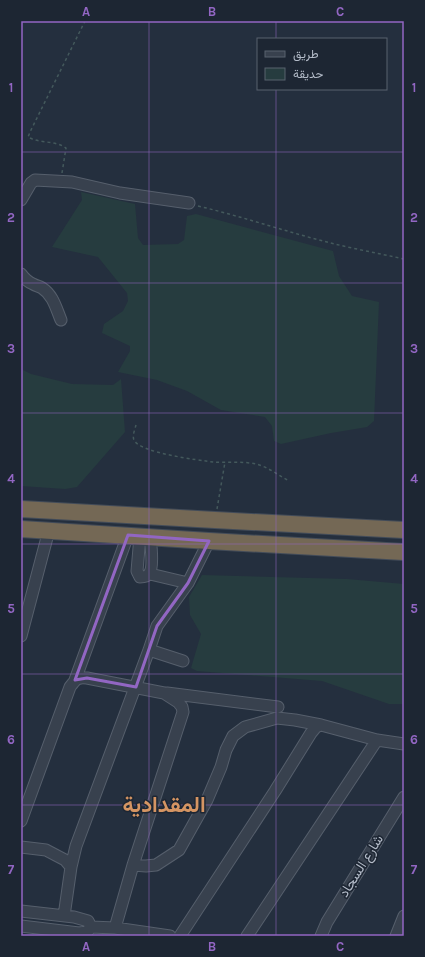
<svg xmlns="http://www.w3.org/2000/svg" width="425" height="957" font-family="Karla,Vazirmatn,sans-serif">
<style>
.green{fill:#263c3f}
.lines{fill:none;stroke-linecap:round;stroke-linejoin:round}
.minor-casing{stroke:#565f6c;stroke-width:13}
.highway-casing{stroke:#434c59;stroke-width:18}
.path{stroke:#44595c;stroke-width:1.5;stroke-dasharray:3 3;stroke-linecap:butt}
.minor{stroke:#38414e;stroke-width:11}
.highway{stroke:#746855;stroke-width:16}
.marked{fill:none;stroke:#9266c3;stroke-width:3;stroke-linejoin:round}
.grid{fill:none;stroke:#9266c3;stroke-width:1;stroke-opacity:0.55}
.labels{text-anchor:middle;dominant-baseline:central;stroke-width:3;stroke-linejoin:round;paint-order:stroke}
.street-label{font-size:14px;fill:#b4bcc9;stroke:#1d2633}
.town-label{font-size:22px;font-weight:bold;fill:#d59563;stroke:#1d2633}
.neatline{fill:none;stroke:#9266c3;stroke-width:1.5}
.grid-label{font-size:13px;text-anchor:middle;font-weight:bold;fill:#9266c3}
</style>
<rect width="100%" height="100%" fill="#242f3e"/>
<!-- green -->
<path class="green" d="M 81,192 L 135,204 L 138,238 L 143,245 L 178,244 L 184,240 L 187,216 L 196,214 L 333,251 L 339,276 L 352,296 L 379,302 L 374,421 L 367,427 L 331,433 L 281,444 L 274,441 L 272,426 L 265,417 L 221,410 L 187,391 L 157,380 L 118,372 L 130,351 L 130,346 L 102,333 L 104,324 L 123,311 L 128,301 L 127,293 L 98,257 L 52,247 L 82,200 Z
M 21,369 L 31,374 L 72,384 L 113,385 L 121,379 L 125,432 L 77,487 L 65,489 L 21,486 Z
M 202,575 L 347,579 L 404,584 L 404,704 L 389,704 L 322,681 L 197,671 L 191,668 L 201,634 L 190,615 L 189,597 Z"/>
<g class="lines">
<!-- minor casing -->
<g class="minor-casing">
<path id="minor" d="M 21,200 L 31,183 L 35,180 L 72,182 L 120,193 L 189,203
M 21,274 C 24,278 28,282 33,284 C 36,286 39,286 42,288 C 53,295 56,308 61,320
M 140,536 L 137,571 L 140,577 C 143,577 147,577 149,574 C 154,568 151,545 150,537
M 150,574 L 188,583
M 21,636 L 49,530
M 149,650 L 183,661
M 75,680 L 128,535
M 167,693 L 278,707
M 21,821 L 70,687 C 76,679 77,677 87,678 L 164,693 L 178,702 L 182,707 L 183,712 L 133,865 L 115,928
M 21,847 L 46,850 L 65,860 L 71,867
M 133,865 L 146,866 L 156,865 L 179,850 L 207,800 L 221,767 L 226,750 L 233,736 L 245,727 L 277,718 L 295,720 L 321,725
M 21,911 L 74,917 L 88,921 L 91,927
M 64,916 L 71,867 L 76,846 L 149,650 L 157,626 L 188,583 L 209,541
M 21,926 L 79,933 L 87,932 L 91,927 L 115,928 L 170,936
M 180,936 L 275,791 L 311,733 L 316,727 L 321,725 L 377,740 L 404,744
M 247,936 L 377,740
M 321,936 L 327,922 L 404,797
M 396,936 L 404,916"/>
</g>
<!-- highway casing -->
<g class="highway-casing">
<path id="highway" d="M 21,509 L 215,520 L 404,530
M 21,529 L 209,541 L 404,552"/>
</g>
<!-- path -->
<path class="path" d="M 62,173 L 66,148 C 55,140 40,144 28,137 L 31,130 L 85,21
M 198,206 C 240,216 281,230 323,241 C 349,248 377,253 404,259
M 136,425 C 135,429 132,436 134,440 C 140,453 198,460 213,462 C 226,463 243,461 256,464 C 268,467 278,475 289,481
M 217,509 L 225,462"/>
<!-- minor -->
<use href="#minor" class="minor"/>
<!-- highway -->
<use href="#highway" class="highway"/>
</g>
<!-- marked area -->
<path class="marked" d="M 128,535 L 209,541 L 188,583 L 157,626 L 136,687 L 87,678 L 75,680 Z"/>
<!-- grid -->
<path class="grid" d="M 149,21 L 149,936M 276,21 L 276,39M 276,89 L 276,936M 21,152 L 404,152M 21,283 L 404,283M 21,413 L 404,413M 21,544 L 404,544M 21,674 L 404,674M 21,805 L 404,805"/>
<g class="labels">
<!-- street labels -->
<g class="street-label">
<text transform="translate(361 866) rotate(-58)">شارع السجاد</text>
</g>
<!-- town labels -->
<g class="town-label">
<text x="164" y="805">المقدادیة</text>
</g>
</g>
<!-- border -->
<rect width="425" height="957" fill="none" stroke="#1d2633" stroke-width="44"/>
<!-- legend -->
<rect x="257" y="38" width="130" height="52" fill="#1d2633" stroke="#59626f"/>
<rect x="265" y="51" width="20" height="6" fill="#38414e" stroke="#59626f"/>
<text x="293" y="58" font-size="12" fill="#b4bcc9">طريق</text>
<rect x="265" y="68" width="20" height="12" fill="#263c3f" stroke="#59626f"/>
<text x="293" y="78" font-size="12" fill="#b4bcc9">حديقة</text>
<rect x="22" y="22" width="381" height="913" class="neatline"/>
<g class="grid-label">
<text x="86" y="16">A</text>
<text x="212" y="16">B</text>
<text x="340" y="16">C</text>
<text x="11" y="92">1</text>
<text x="414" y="92">1</text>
<text x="11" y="222">2</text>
<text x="414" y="222">2</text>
<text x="11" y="353">3</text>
<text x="414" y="353">3</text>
<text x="11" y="483">4</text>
<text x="414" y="483">4</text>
<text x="11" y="613">5</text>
<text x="414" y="613">5</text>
<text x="11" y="744">6</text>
<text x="414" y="744">6</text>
<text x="11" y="874">7</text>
<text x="414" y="874">7</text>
<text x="86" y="951">A</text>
<text x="212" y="951">B</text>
<text x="340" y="951">C</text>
</g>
</svg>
